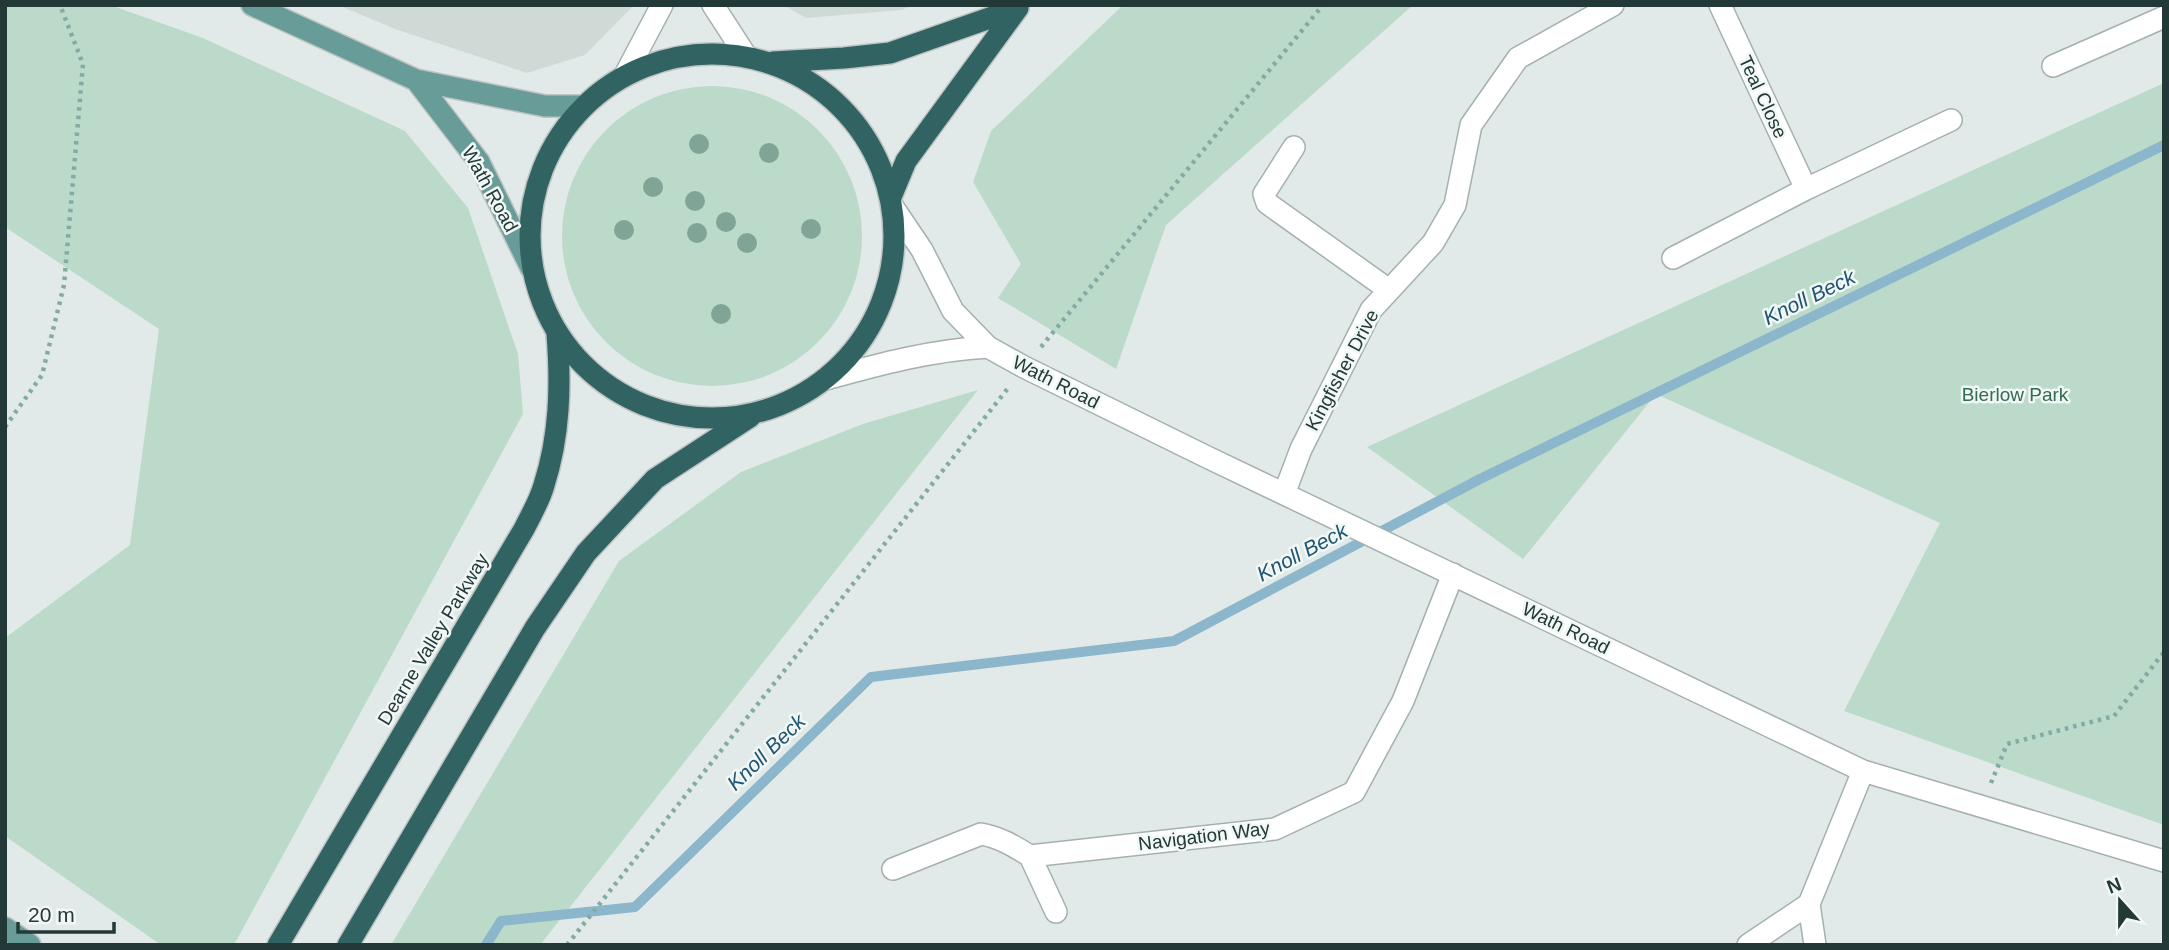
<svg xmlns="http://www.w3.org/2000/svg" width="2169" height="950" font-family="Arial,sans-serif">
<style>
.built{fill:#cfdad7}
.green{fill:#bbdac9}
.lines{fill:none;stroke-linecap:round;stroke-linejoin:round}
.stream{stroke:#8cb6cb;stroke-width:10}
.minor-casing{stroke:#a4b1af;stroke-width:24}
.major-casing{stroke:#bdc4c3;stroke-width:24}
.highway-casing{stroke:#bdc4c3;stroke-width:24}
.path{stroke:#83aba6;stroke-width:4.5;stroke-dasharray:3.5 5;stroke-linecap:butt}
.minor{stroke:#fff;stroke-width:21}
.major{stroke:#689c98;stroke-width:21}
.highway{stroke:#316362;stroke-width:21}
.tree{fill:#80a596}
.labels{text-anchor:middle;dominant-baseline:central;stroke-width:5;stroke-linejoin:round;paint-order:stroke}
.street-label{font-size:19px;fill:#223937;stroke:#f1f7f5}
.park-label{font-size:19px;fill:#306d52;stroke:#f1f7f5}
.water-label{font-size:21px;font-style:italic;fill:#215570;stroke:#f1f7f5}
</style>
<rect width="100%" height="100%" fill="#e1eae8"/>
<!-- built -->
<path class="built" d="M 338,5 L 634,5 L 585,55 L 527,73 L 395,29 Z
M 783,5 L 912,5 L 902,10 L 806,18 Z"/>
<!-- green -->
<path class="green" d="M 5,5 L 110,5 L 203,38 L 405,131 L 468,208 L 518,354 L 523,414 L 234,945 L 161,945 L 5,836 L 5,638 L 130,545 L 159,329 L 5,227 Z
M 1123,5 L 1413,5 L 1166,225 L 1116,369 L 998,298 L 1021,264 L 973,182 L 991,131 Z
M 2164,83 L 2164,825 L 1844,711 L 1940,523 L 1656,394 L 1523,559 L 1367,447 Z
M562 236a150 150 0 1 1 300 0a150 150 0 1 1-300 0Z
M 978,390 L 540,945 L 391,945 L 619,561 L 741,472 L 863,424 Z"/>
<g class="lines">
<!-- stream -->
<path class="stream" d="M 486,945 L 501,921 L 635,907 L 871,677 L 1174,641 L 1480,479 L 2164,145"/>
<!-- minor casing -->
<g class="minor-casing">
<path id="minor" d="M 713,5 L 746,56
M 1720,5 L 1806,189
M 2053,66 L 2164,17
M 625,75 L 662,5
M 1294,147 L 1264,194 L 1267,203 L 1389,290
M 893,207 L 922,250 L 953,311 L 988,347 L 1024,367 L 1209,458 L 1863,771 L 2164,861
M 1673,258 L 1806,189 L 1951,120
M 826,379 C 880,364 932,350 988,347
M 1284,494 L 1301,449 L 1371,310 L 1433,243 L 1455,205 L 1471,125 L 1518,58 L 1613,5
M 1030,856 L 1056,912
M 893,869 L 981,834 C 999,837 1014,846 1030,856 L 1275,829 L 1354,792 L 1403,701 L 1453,574
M 1748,945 L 1809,904
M 1815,945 L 1809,904 L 1863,771"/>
</g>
<!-- major casing -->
<g class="major-casing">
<path id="major" d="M 252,5 L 416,80 L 545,106 L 583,106
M 416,80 L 479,162 L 531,268
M 5,928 L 30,945"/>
</g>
<!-- highway casing -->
<g class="highway-casing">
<path id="highway" d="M530 236a182 182 0 1 1 364 0a182 182 0 1 1-364 0Z
M 773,62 L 844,58 L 890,53 L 1018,8
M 891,197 L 906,161 L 1018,8
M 278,945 L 524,529 C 531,515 540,500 544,485 C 560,435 561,385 557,334
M 348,945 L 535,628 L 586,553 L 655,479 L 750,417"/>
</g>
<!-- path -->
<path class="path" d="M 1041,347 L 1323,5
M 5,427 L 42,375 L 64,285 L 83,64 L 60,5
M 1991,783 L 2007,744 L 2114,716 L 2164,652
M 567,945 L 1009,387"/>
<!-- minor -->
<use href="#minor" class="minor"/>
<!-- major -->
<use href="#major" class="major"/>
<!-- highway -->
<use href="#highway" class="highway"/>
</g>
<!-- trees -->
<g class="tree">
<circle cx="699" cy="144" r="10"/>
<circle cx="769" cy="153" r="10"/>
<circle cx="653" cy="187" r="10"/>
<circle cx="695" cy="201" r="10"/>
<circle cx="726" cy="222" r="10"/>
<circle cx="811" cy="229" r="10"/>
<circle cx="624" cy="230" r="10"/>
<circle cx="697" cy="233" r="10"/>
<circle cx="747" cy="243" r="10"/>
<circle cx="721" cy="314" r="10"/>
</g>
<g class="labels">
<!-- street labels -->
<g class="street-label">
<text transform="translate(1763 97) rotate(65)">Teal Close</text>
<text transform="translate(490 189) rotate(61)">Wath Road</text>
<text transform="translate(1342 370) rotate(-62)">Kingfisher Drive</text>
<text transform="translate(1056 382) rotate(27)">Wath Road</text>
<text transform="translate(1566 628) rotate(26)">Wath Road</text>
<text transform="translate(433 639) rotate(-59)">Dearne Valley Parkway</text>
<text transform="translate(1204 836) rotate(-7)">Navigation Way</text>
</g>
<!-- park labels -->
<g class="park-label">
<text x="2015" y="394">Bierlow Park</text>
</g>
<!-- water labels -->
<g class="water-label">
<text transform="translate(1809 297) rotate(-26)">Knoll Beck</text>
<text transform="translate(1302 552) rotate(-28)">Knoll Beck</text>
<text transform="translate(766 752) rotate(-44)">Knoll Beck</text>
</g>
</g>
<!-- border -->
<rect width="2169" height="950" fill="none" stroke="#223937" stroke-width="14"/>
<!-- north arrow -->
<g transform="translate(2120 901) rotate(339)" stroke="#f1f7f5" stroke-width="5" paint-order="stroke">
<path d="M0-5L12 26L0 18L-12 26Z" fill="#223937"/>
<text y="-10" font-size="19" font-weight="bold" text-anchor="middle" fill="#223937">N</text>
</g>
<!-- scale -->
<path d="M18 922v10h96v-10" fill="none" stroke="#223937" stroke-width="3.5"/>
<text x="28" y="922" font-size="21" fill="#223937" stroke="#f1f7f5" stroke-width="5" paint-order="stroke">20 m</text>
</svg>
